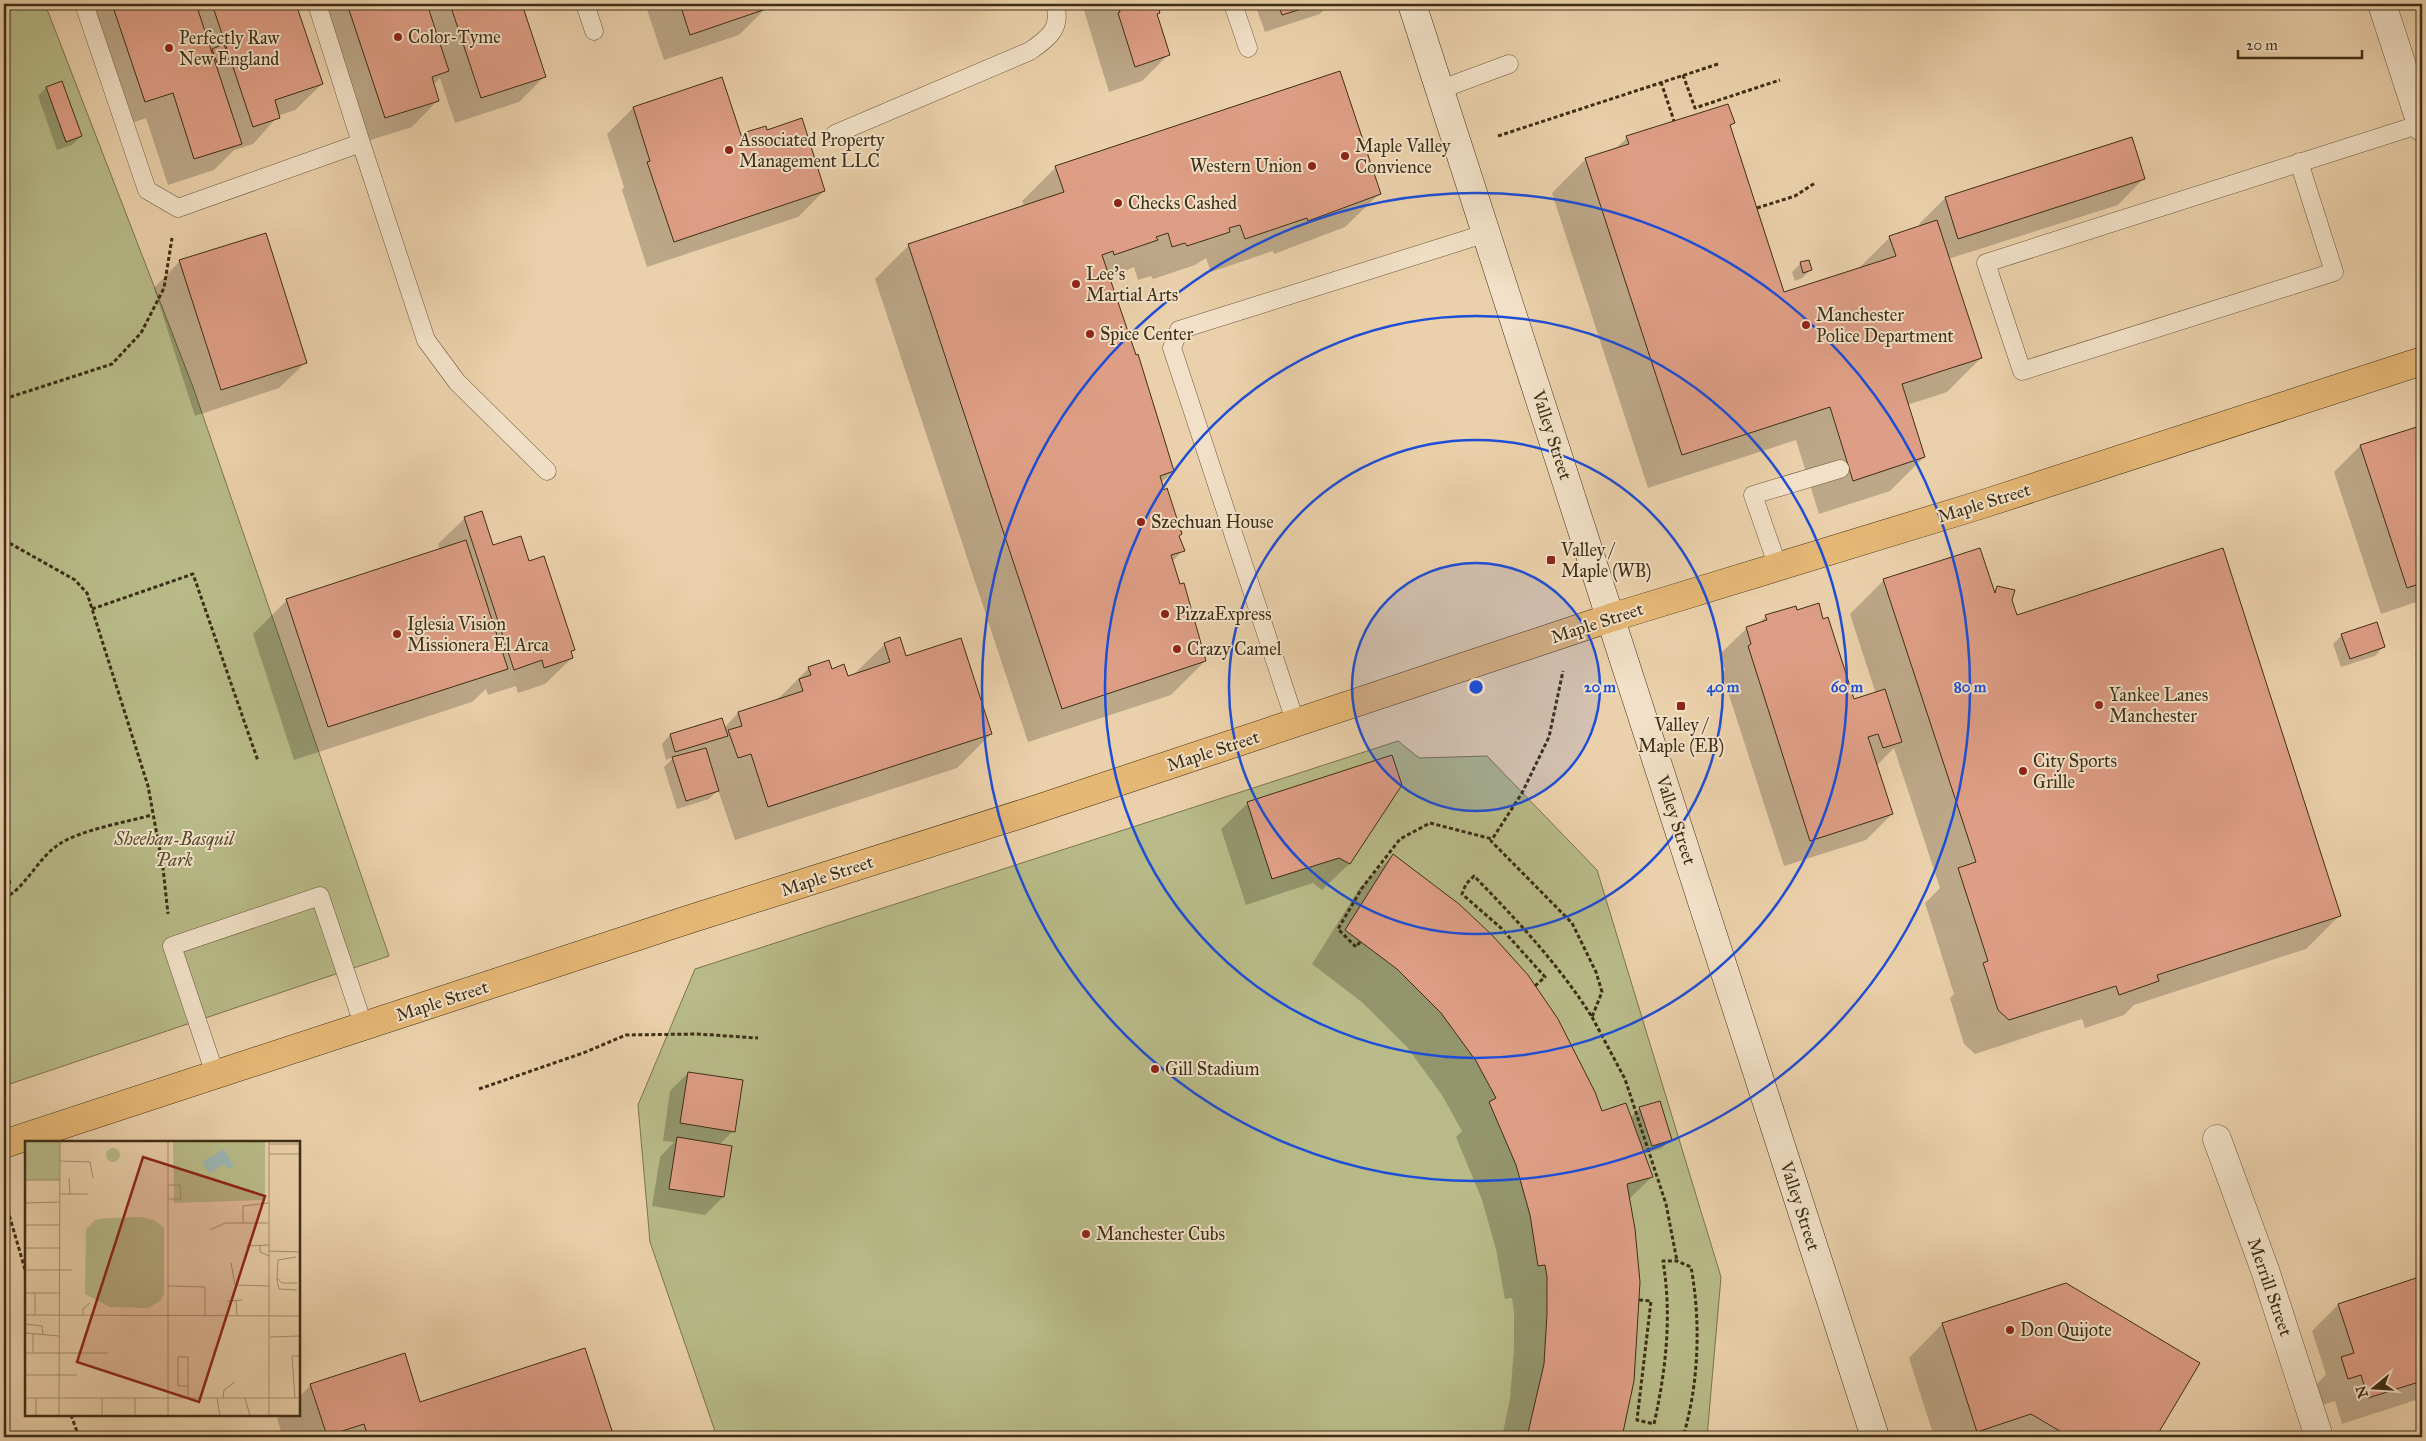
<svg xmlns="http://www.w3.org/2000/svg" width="2426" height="1441" font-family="'IM FELL Great Primer',serif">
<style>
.green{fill:#b8bb88;stroke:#7b744f}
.shadow{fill:#0003}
.building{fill:#de9e85;stroke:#3e2e16}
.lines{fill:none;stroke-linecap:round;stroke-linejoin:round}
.lane-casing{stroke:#69573b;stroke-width:19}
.street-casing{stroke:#69573b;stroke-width:29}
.secondary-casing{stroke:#3e2e16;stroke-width:29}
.primary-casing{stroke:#3e2e16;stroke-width:29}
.path{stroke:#3e2e16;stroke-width:3;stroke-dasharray:4 2.5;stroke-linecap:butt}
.lane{stroke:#f2e1c8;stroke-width:18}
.street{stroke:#f2e1c8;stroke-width:28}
.secondary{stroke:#f2e1c8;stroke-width:28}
.primary{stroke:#e6b876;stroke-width:28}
.ring{fill:none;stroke:#1d4ed8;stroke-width:2.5}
.poi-dot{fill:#8f2418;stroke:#f2e1c8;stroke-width:2}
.labels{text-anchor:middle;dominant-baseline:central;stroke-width:4;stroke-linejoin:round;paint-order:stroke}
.poi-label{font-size:18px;fill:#3e2e16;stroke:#f2e1c8;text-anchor:start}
.street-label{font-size:18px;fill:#3e2e16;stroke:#f2e1c8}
.park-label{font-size:18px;font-style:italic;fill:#564a2d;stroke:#f2e1c8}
.inset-road{fill:none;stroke:#a6906f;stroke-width:1}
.view{fill:#8f2418;fill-opacity:0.15;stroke:#8f2418;stroke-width:2.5}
.inset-edge{fill:none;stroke:#3e2e16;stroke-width:2.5}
.centre{fill:#1d4ed8;stroke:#f2e1c8;stroke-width:2.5}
.ring-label{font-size:15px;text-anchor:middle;font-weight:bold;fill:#1d4ed8;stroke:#f2e1c8;stroke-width:4;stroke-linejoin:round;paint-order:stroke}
</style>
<rect width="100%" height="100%" fill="#ebd1ab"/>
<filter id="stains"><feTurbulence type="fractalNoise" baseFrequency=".004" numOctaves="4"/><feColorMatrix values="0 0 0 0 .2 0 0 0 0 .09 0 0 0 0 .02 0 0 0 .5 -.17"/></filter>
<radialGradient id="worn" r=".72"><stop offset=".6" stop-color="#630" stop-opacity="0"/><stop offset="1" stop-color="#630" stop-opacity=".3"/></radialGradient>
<!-- green -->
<path class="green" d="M 4,4 L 45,4 L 193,387 L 389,956 L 4,1086 Z
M 1398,741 L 1419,758 L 1487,756 L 1597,870 L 1721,1277 L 1707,1437 L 717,1437 L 650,1242 L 638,1105 L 695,969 Z"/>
<!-- shadow -->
<path class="shadow" d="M 100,4 L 295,4 L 322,84 L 295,110 L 278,116 L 253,144 L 234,150 L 214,170 L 168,185 L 146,118 L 118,128 L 83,21 Z
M 313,4 L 521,4 L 545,76 L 519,102 L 455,123 L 440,78 L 433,85 L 438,100 L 412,127 L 358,144 Z
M 645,4 L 763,4 L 765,9 L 739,35 L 664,60 Z
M 1082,4 L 1156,4 L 1159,12 L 1156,15 L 1169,54 L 1142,81 L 1109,92 Z
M 1255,4 L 1330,4 L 1320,14 L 1265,32 Z
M 2422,5 L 2422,29 L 2416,11 Z
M 46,88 L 81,136 L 72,145 L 57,150 L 38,96 Z
M 633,108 L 741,139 L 747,133 L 766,131 L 824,191 L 798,217 L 647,267 L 622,190 L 624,187 L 607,134 Z
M 1733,123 L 1729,127 L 1783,294 L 1857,270 L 1890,237 L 1920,227 L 1919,224 L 1945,198 L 2144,178 L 2118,205 L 1948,259 L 1981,358 L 1947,392 L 1907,405 L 1924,457 L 1890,491 L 1819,514 L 1796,440 L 1648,488 L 1552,193 L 1586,159 L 1615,149 L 1627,138 Z
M 1056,167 L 1379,194 L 1345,227 L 1274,254 L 1273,251 L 1211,272 L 1206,258 L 1195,265 L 1153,279 L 1151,276 L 1138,280 L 1134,267 L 1109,278 L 1173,471 L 1161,483 L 1181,534 L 1178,537 L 1183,550 L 1172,562 L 1205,661 L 1171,695 L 1028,742 L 875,279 L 909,245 L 1024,206 L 1022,201 Z
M 180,261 L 306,362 L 279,388 L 195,416 L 154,288 Z
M 1801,263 L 1811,270 L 1802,278 L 1795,281 L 1792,272 Z
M 2419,427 L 2422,438 L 2422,600 L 2381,614 L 2334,472 L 2360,446 Z
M 465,518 L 493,546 L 528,563 L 573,649 L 570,653 L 572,658 L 545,684 L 518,693 L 516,686 L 488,695 L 486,689 L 472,702 L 294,760 L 253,634 L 287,600 L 440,550 L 438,544 Z
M 1884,580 L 1993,592 L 1998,587 L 2011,600 L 2016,616 L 2340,915 L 2306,949 L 2134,1005 L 2124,1015 L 2085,1028 L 2082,1019 L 1975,1054 L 1964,1044 L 1950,998 L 1954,994 L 1925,903 L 1940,888 L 1894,748 L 1876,766 L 1892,814 L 1866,840 L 1784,866 L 1722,673 L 1725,670 L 1720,654 L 1747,628 L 1758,624 L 1766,616 L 1797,611 L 1822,620 L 1853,701 L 1876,694 L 1850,614 Z
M 2342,635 L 2383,647 L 2375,656 L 2341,667 L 2333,644 Z
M 885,644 L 905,658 L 991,734 L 957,768 L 735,840 L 718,790 L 709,799 L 677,809 L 664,767 L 674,757 L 666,760 L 662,744 L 670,735 L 724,728 L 738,713 L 775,702 L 809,668 L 831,670 L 847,677 L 853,675 Z
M 2422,648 L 2422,676 L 2415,655 Z
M 1400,785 L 1349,864 L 1322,890 L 1313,883 L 1246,905 L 1221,829 L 1248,803 Z
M 1393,855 L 1602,1113 L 1630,1118 L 1640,1108 L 1671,1139 L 1662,1148 L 1643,1154 L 1652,1177 L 1628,1200 L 1638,1282 L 1637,1332 L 1633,1381 L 1620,1437 L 1502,1437 L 1510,1399 L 1514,1348 L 1514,1312 L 1512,1298 L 1505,1299 L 1496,1249 L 1482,1200 L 1456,1137 L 1462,1131 L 1442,1095 L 1407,1047 L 1363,1003 L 1312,964 L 1359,889 Z
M 688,1073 L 733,1131 L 719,1145 L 723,1197 L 705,1215 L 652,1206 L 660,1157 L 674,1142 L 663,1141 L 670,1091 Z
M 2422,1278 L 2422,1398 L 2342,1424 L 2335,1401 L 2322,1405 L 2316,1385 L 2326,1374 L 2312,1331 L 2338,1305 Z
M 1942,1324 L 2199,1364 L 2155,1437 L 1934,1437 L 1909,1358 Z
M 584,1350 L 612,1437 L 283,1437 L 277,1419 L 281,1415 L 299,1415 L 299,1397 L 311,1385 L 420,1403 Z"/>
<!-- building -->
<path class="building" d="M 112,4 L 196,4 L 242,144 L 194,159 L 173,93 L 145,102 Z
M 212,4 L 296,4 L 323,84 L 275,100 L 280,118 L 253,127 Z
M 347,4 L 427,4 L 449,71 L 432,77 L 439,101 L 385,118 Z
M 450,4 L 522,4 L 546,77 L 481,98 Z
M 680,4 L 764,4 L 766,9 L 690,35 Z
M 1117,4 L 1157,4 L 1160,13 L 1157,14 L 1170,55 L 1135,67 L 1118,13 L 1120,12 Z
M 1278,4 L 1317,4 L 1282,15 Z
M 224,44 L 229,59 L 217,63 L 212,49 Z
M 1340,71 L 1381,194 L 1308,221 L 1307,218 L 1245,239 L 1240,225 L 1229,228 L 1230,232 L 1187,246 L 1185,243 L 1172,247 L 1168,233 L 1156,237 L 1158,240 L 1114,255 L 1113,251 L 1102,255 L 1136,355 L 1138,354 L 1174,471 L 1160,476 L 1164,490 L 1167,488 L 1182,534 L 1179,536 L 1185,551 L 1171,555 L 1180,584 L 1184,583 L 1206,661 L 1062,709 L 908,244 L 1064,192 L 1055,166 Z
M 722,77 L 742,138 L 747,136 L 746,132 L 766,126 L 767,130 L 802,118 L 825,191 L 674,242 L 647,162 L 650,161 L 633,107 Z
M 62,81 L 82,136 L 66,142 L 46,87 Z
M 1728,104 L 1735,123 L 1730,125 L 1784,292 L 1896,256 L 1889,236 L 1937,220 L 1982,358 L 1902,384 L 1925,457 L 1853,481 L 1830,407 L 1682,455 L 1585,158 L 1629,144 L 1626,136 Z
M 2132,137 L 2145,179 L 1958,239 L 1945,197 Z
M 266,233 L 307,363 L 221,390 L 179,260 Z
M 1809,260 L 1812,270 L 1803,273 L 1800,262 Z
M 2420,426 L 2422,434 L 2422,583 L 2407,588 L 2360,445 Z
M 482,511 L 493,545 L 521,536 L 529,561 L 544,556 L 575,650 L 571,651 L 573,658 L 544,668 L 542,660 L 514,670 L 464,517 Z
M 466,540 L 508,669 L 328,727 L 286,599 Z
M 1980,548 L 1995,593 L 1997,586 L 2015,590 L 2012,600 L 2017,615 L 2223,548 L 2341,916 L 2157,975 L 2159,981 L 2119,995 L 2116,986 L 2009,1020 L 1998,1010 L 1983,963 L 1988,961 L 1958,868 L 1976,862 L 1883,579 Z
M 1819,603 L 1823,619 L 1828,617 L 1854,699 L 1885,689 L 1902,742 L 1883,748 L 1878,734 L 1868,737 L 1893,814 L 1810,841 L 1748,646 L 1751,644 L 1746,627 L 1767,620 L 1765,615 L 1796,606 L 1797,610 Z
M 2377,622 L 2385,647 L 2350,659 L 2341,634 Z
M 900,637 L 906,656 L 961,638 L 992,734 L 768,807 L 751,754 L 738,758 L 728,730 L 742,726 L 738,712 L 803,691 L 799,679 L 811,675 L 808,667 L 829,660 L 832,669 L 844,664 L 848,676 L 890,662 L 884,643 Z
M 722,718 L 728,736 L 675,752 L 670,734 Z
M 706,748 L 719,791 L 686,801 L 672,757 Z
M 1392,755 L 1402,785 L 1350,864 L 1339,858 L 1272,879 L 1247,802 Z
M 1393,854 L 1459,904 L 1492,935 L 1528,975 L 1558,1019 L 1595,1092 L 1602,1111 L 1626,1103 L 1653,1177 L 1627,1184 L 1635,1229 L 1640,1282 L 1634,1381 L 1622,1437 L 1527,1437 L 1544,1364 L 1547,1314 L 1547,1277 L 1545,1265 L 1538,1266 L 1530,1215 L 1516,1165 L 1489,1102 L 1496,1098 L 1476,1061 L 1441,1013 L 1397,969 L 1345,930 Z
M 4,862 L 11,883 L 4,886 Z
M 688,1072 L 743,1080 L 735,1132 L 680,1123 Z
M 1660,1101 L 1672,1140 L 1652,1146 L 1639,1107 Z
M 677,1137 L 732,1146 L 724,1197 L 669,1189 Z
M 2422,1276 L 2422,1381 L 2368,1398 L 2361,1375 L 2348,1379 L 2341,1357 L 2354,1353 L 2338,1304 Z
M 2066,1283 L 2200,1363 L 2156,1437 L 2070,1437 L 2031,1414 L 1977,1432 L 1942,1323 Z
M 585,1348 L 614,1437 L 368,1437 L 364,1424 L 327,1436 L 310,1384 L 405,1353 L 420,1402 Z"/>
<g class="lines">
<!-- lane casing -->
<g class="lane-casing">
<path id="lane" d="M 84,4 L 147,190 L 178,208 L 361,143 L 317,4
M 585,4 L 594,31
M 1233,4 L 1248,48
M 1439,90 L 1509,64
M 835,134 L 1030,51 C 1049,38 1062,28 1055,4
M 361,143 L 426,340 L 457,382 L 547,471
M 2299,162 L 2334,272 L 2022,371 L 1986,263 L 2421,124
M 1778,567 L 1753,495 L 1840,469
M 1296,724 L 1172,348 L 1179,330 L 1487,233
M 215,1074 L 172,946 L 320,896 L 364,1027"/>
</g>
<!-- street casing -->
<g class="street-casing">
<path id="street" d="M 2382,4 L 2422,127
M 2217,1139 L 2265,1270 L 2319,1437"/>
</g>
<!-- secondary casing -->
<g class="secondary-casing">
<path id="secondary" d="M 1412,4 L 1875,1437"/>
</g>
<!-- primary casing -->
<g class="primary-casing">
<path id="primary" d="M 4,1144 L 687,920 L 1034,810 L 1610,618 L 1983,504 L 2422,361"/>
</g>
<!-- path -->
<path class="path" d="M 1683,75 L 1695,108 L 1780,80
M 1661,82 L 1674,121
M 1498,136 L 1718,64
M 1757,208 L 1795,196 L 1815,183
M 4,399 L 112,364 L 141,333 L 164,288 L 172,238
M 4,540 L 75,580 L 87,593 L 148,786 L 163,868 L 168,914
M 92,609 L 193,574 L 258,761
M 4,898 C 24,890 38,858 58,845 C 79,830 127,822 152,815
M 1360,942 L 1356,947 L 1338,929 L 1362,888 L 1400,839 L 1430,823 L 1492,839
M 1535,986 L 1545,977 L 1501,928 L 1462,894 L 1466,884 L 1474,876 C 1517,920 1559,965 1592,1017 L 1602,992 L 1596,972 L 1572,923 L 1491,841 L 1522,793 L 1549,737 L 1563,671
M 1592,1017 L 1625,1079 L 1666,1204 L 1677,1261
M 479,1089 L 583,1053 L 626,1035 L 697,1034 L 758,1038
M 4,1197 L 26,1273
M 1639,1300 L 1651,1301 L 1637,1420 L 1654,1424 C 1666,1370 1672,1316 1663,1261 L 1677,1261 L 1691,1267 C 1701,1321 1699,1384 1683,1437
M 71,1415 L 79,1437"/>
<!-- lane -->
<use href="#lane" class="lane"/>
<!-- street -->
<use href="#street" class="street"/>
<!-- secondary -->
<use href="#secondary" class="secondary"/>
<!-- primary -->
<use href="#primary" class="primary"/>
</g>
<!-- distance rings -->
<circle cx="1476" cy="687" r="124" fill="#1d4ed8" fill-opacity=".12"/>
<g class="ring">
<circle cx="1476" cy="687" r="124"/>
<circle cx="1476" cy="687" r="247"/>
<circle cx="1476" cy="687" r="371"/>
<circle cx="1476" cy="687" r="494"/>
</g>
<!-- markers -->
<g class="poi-dot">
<circle cx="398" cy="37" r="5"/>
<circle cx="169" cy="48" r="5"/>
<circle cx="729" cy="150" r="5"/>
<circle cx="1345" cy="156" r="5"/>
<circle cx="1312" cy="166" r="5"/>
<circle cx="1118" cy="203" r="5"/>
<circle cx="1076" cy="284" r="5"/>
<circle cx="1806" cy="325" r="5"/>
<circle cx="1090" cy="334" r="5"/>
<circle cx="1141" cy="522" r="5"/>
<rect x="1546" y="555" width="10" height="10" rx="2.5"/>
<circle cx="1165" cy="614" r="5"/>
<circle cx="397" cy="634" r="5"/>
<circle cx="1177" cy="649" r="5"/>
<circle cx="2099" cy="705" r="5"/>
<rect x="1676" y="701" width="10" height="10" rx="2.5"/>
<circle cx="2023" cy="771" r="5"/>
<circle cx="1155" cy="1069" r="5"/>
<circle cx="1086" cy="1234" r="5"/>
<circle cx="2010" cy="1330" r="5"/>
</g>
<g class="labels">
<!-- poi labels -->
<g class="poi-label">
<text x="408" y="37">Color-Tyme</text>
<text x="179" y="38">Perfectly Raw<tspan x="179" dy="21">New England</tspan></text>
<text x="739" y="140">Associated Property<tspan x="739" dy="21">Management LLC</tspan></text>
<text x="1355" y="146">Maple Valley<tspan x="1355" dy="21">Convience</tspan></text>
<text x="1302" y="166" text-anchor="end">Western Union</text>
<text x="1128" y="203">Checks Cashed</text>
<text x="1086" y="274">Lee's<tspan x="1086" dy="21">Martial Arts</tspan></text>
<text x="1816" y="315">Manchester<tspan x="1816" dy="21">Police Department</tspan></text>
<text x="1100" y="334">Spice Center</text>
<text x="1151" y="522">Szechuan House</text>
<text x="1561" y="550">Valley /<tspan x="1561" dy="21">Maple (WB)</tspan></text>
<text x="1175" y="614">PizzaExpress</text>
<text x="407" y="624">Iglesia Vision<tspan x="407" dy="21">Missionera El Arca</tspan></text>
<text x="1187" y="649">Crazy Camel</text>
<text x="2109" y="695">Yankee Lanes<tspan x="2109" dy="21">Manchester</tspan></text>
<text x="1681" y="725" text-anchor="middle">Valley /<tspan x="1681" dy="21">Maple (EB)</tspan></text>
<text x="2033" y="761">City Sports<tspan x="2033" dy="21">Grille</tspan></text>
<text x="1165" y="1069">Gill Stadium</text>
<text x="1096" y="1234">Manchester Cubs</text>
<text x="2020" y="1330">Don Quijote</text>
</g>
<!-- street labels -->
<g class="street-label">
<text transform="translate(1552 435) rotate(72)">Valley Street</text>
<text transform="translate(1984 503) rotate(-17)">Maple Street</text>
<text transform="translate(1597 623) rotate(-18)">Maple Street</text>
<text transform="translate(1213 751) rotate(-18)">Maple Street</text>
<text transform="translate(1676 820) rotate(72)">Valley Street</text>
<text transform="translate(827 876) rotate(-18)">Maple Street</text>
<text transform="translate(442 1001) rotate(-18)">Maple Street</text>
<text transform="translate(1800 1206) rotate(72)">Valley Street</text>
<text transform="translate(2270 1287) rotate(71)">Merrill Street</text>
</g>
<!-- park labels -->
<g class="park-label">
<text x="174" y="839">Sheehan-Basquil<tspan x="174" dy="21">Park</tspan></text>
</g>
</g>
<!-- overview -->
<g transform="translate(25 1141)">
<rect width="275" height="275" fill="#ebd1ab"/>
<path d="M 0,0 L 35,0 L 35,39 L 0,39 ZM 148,0 L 240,0 L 240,59 L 149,62 ZM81 14a7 7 0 1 1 14 0a7 7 0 1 1-14 0ZM 117,76 L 129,79 L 139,87 L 139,153 L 135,160 L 123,167 L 85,166 L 60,153 L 61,88 L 70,79 L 83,77 Z" fill="#b8bb88"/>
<path d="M 199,8 L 209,25 L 203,28 L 199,23 L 184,32 L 177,21 Z" fill="#9bb5b2"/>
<path class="inset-road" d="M 143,0 L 143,275M 244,3 L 275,3M 244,13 L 275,13M 35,20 L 65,21 L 68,37M 44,37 L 45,53M 0,39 L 35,39M 35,53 L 63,53M 143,58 L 156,58 L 155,44 L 143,44M 0,62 L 35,61M 244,82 L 218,82 L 218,65 L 244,62M 0,84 L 35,84M 185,89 L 200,82 L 218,82M 235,104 L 235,111 L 244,115M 221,105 L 244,104M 0,107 L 35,107M 244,110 L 275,111M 271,116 L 253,119 L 252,139 L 254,148 L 272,149M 206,122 L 210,144 L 245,145M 0,129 L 47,129M 253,138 L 257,142 L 272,142M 143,145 L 180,146 L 180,175M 0,152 L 35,152M 10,152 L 10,174M 211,159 L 212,175M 202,160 L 217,159M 0,174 L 275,175M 58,174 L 58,168 L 65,162M 0,183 L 17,185 L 18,193M 0,192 L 34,195M 8,193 L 8,212M 245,196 L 275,195M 0,212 L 83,212M 0,234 L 52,234M 0,257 L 275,257M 11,257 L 11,275M 163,257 L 163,216 L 153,216 L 153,245 L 163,245M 192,257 L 195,275M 198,257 L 199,249 L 210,241M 220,257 L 225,275M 270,257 L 267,215 L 275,215M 34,275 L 35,0M 77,275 L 77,257M 110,275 L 110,257M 244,275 L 244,0"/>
<path class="view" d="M 118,16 L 240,55 L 174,261 L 52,221 Z"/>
<rect width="275" height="275" class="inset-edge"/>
</g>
<circle cx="1476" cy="687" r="8" class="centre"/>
<g class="ring-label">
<text x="1600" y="692">20 m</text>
<text x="1723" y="692">40 m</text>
<text x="1847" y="692">60 m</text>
<text x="1970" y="692">80 m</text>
</g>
<!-- margin -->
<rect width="2426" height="1441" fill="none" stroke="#ebd1ab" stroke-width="20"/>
<rect x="5" y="5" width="2416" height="1431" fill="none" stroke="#3e2e16" stroke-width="2.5"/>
<rect x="10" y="10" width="2406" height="1421" fill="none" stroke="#3e2e16"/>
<!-- north arrow -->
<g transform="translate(2374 1388) rotate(252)" stroke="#f2e1c8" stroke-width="4" paint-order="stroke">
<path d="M0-4L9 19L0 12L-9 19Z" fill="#3e2e16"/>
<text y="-8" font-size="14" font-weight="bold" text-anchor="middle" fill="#3e2e16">N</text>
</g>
<!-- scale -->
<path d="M2238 50v8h124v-8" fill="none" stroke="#3e2e16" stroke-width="2.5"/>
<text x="2246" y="50" font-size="15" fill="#3e2e16" stroke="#f2e1c8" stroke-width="4" paint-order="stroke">20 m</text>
<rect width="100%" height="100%" filter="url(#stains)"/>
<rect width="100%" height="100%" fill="url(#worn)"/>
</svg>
